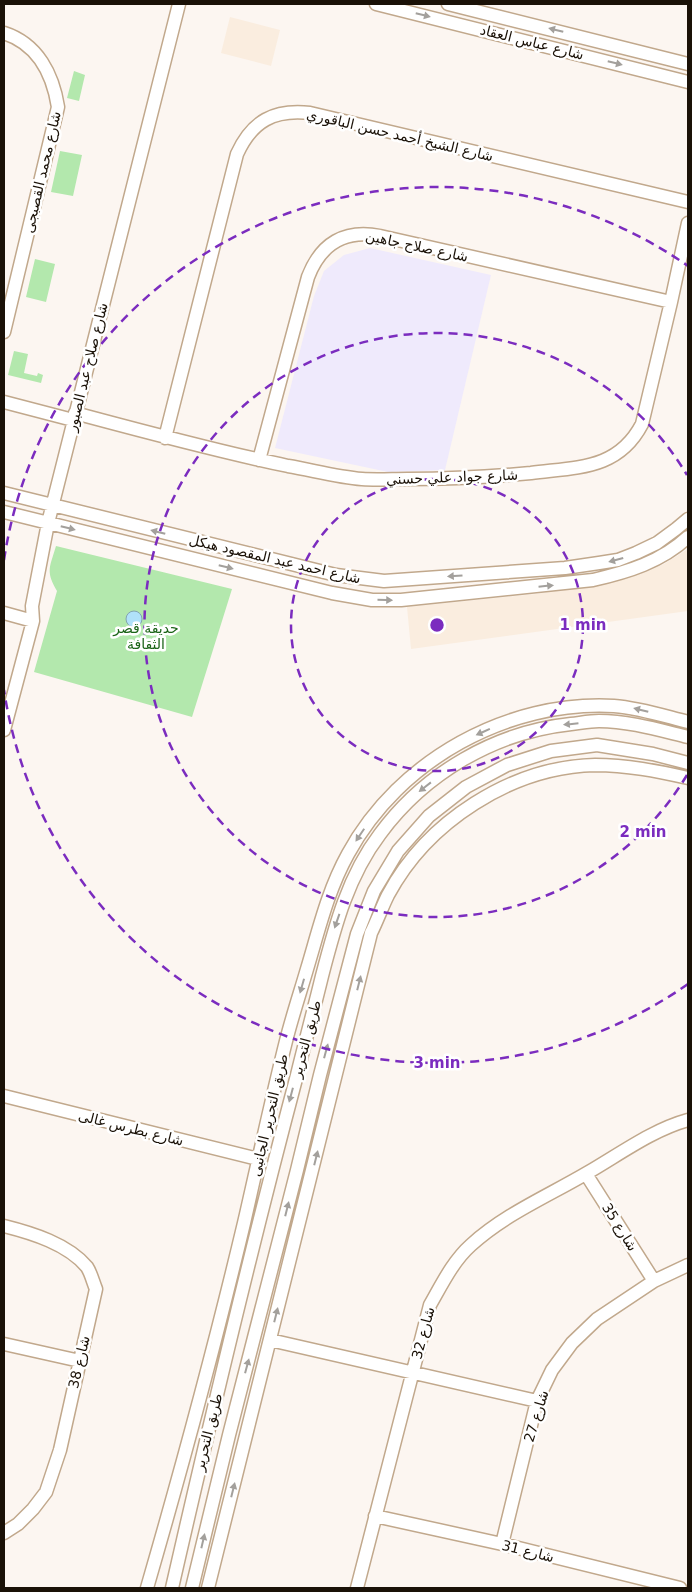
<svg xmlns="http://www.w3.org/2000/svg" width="692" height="1592" font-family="'DejaVu Sans',Vazirmatn,sans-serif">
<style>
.built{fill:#faeddf}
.education{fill:#efeafc}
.green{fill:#b3e8ad}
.water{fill:#b0e1f9;stroke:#83a3b0}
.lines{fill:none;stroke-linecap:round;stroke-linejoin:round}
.minor-casing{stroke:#c1a88c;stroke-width:15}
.minor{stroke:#fff;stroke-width:12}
.oneway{fill:#a3a09c}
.ring{fill:none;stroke:#7b2cbf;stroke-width:2.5;stroke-dasharray:9 6}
.labels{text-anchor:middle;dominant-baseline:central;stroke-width:5;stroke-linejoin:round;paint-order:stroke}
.street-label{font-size:14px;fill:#1a1107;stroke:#fff}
.park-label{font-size:14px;fill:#1b6417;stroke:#fff}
.centre{fill:#7b2cbf;stroke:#fff;stroke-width:2.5}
.ring-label{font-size:15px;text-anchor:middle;font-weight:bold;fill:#7b2cbf;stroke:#fff;stroke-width:5;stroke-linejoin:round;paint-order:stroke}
</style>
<rect width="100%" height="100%" fill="#fcf6f1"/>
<!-- built -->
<path class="built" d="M 230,17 L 280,30 L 271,66 L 221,53 Z
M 688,549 L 688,611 L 411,649 L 407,607 L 536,594 L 612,580 L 646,572 L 664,564 Z"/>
<!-- education -->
<path class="education" d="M 370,248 L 491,275 L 445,470 L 388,472 L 275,448 L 314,296 L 324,271 L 344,255 Z"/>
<!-- green -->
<path class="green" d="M 74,71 L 85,75 L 79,101 L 67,98 Z
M 60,151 L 82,155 L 73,196 L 51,192 Z
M 35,259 L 55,264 L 46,302 L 26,297 Z
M 14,351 L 28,354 L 24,373 L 37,376 L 38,373 L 43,375 L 41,383 L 8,375 Z
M 56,546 L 232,589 L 192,717 L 34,672 L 57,591 C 45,571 50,567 56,546 Z"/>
<!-- water -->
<path class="water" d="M126 619a8 8 0 1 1 16 0a8 8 0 1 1-16 0Z"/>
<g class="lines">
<!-- minor casing -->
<g class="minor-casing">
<path id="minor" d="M 376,4 L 688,82
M 448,4 L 688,64
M 4,33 C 38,44 53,75 58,107 L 4,332
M 4,402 L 73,420
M 75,413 C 146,432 216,451 288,466 C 312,470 337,477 362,479 C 377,480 392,479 407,479 C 449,479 490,477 531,473 C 577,467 618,470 642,424 L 671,302 L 688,223
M 165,438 L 237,154 C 252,121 274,109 310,113 L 688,202
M 259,460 L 308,277 C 321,243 345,229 380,236 L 671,302
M 4,493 L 336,575 L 384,581 L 565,568 L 599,563 L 618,560 L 636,553 L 657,543 L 676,529 L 688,519
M 4,512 L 332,593 L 372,600 L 401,600 L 593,580 C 628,572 661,562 688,537
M 4,613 L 33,621
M 4,730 L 33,621 L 32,606 L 48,523 L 179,4
M 4,1096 L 258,1159
M 586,1174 L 654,1281
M 4,1226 C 32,1233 68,1244 87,1267 C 91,1273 93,1282 96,1289 L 60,1450 L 46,1492 L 33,1509 L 18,1524 L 4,1533
M 270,1340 L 537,1401
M 4,1344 L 80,1361
M 375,1516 L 502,1544 L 680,1588
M 502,1544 L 537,1401 L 552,1370 L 572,1343 L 597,1319 L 654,1281 L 688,1265
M 147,1588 C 182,1467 215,1345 244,1223 C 258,1162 271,1101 286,1041 C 292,1017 300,993 307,969 C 319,929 328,890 348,854 C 399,760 508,700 614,706 C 640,708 664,716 688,722
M 172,1588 C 211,1417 252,1245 297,1075 C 305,1042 314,1009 322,976 C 335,926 348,876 380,834 C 425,773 495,732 571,724 C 580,723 590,721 599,721 C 629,721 659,730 688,737
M 192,1588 L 229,1435 L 297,1170 L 320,1075 L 357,934 L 374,891 L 398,851 L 429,816 L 466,787 L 507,765 L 551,751 L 597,745 L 653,754 L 688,763
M 208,1588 L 371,933 C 377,921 382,907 388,895 C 427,822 511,767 595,765 C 627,765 657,771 688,778
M 357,1588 L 430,1305 C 442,1284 453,1261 471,1245 C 505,1214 548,1196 587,1173 C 620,1154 652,1130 688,1120"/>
</g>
<!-- minor -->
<use href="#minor" class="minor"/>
</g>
<!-- one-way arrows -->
<defs><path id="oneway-solid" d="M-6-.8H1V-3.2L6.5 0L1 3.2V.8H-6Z" transform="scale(1.25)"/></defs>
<g class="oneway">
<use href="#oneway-solid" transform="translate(423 15) rotate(14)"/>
<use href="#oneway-solid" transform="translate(556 30) rotate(-166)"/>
<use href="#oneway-solid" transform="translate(615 63) rotate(14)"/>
<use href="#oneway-solid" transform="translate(68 528) rotate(14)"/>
<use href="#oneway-solid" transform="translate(158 532) rotate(-166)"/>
<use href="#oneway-solid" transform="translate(616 560) rotate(165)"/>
<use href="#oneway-solid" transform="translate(226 567) rotate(14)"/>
<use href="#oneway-solid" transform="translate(455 576) rotate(176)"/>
<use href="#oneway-solid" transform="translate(546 586) rotate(-6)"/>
<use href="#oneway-solid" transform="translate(385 600) rotate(1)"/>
<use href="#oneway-solid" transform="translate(641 710) rotate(-166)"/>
<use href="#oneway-solid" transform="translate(571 724) rotate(174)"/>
<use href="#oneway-solid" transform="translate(483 732) rotate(156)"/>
<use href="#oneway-solid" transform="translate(425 787) rotate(142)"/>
<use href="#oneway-solid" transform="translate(360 835) rotate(124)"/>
<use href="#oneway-solid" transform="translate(337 921) rotate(109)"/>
<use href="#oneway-solid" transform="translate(359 983) rotate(-76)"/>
<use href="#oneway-solid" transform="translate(302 986) rotate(106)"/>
<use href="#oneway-solid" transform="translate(326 1051) rotate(-75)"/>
<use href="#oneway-solid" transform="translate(291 1095) rotate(105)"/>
<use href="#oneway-solid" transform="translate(316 1158) rotate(-76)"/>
<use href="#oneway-solid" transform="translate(287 1209) rotate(-76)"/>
<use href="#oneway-solid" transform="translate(276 1315) rotate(-76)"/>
<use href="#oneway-solid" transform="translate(247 1366) rotate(-75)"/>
<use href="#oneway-solid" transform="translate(233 1490) rotate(-76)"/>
<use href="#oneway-solid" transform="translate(203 1541) rotate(-77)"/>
</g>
<!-- distance rings -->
<g class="ring">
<circle cx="437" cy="625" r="146"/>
<path d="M687 775A292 292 0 1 1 687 475"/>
<path d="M688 984A438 438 0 0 1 4 690M4 560A438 438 0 0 1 688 266"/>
</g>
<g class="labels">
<!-- street labels -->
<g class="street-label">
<text transform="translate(532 42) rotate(14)">شارع عباس العقاد</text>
<text transform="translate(400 135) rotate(13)">شارع الشيخ أحمد حسن الباقوري</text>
<text transform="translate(42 172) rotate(-77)">شارع محمد القصبجى</text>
<text transform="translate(417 246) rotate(12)">شارع صلاح جاهين</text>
<text transform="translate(87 367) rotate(-76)">شارع صلاح عبد الصبور</text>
<text transform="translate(452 477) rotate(-2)">شارع جواد علي حسني</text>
<text transform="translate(275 559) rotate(13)">شارع احمد عبد المقصود هيكل</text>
<text transform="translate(306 1039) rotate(-75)">طريق التحرير</text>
<text transform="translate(269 1115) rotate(-77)">طريق التحرير الجانبى</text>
<text transform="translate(131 1128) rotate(14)">شارع بطرس غالى</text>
<text transform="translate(620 1227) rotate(58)">شارع 35</text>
<text transform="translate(423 1333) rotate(-75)">شارع 32</text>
<text transform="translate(79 1362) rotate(-77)">شارع 38</text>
<text transform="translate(536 1416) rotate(-73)">شارع 27</text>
<text transform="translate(208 1432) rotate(-76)">طريق التحرير</text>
<text transform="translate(528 1551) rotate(14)">شارع 31</text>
</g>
<!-- park labels -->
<g class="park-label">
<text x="146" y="628">حديقة قصر<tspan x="146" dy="16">الثقافة</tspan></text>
</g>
</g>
<circle cx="437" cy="625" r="8" class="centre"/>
<g class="ring-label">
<text x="583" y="630">1 min</text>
<text x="643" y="837">2 min</text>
<text x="437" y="1068">3 min</text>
</g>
<!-- border -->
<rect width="692" height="1592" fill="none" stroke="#1a1107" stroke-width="10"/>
</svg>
